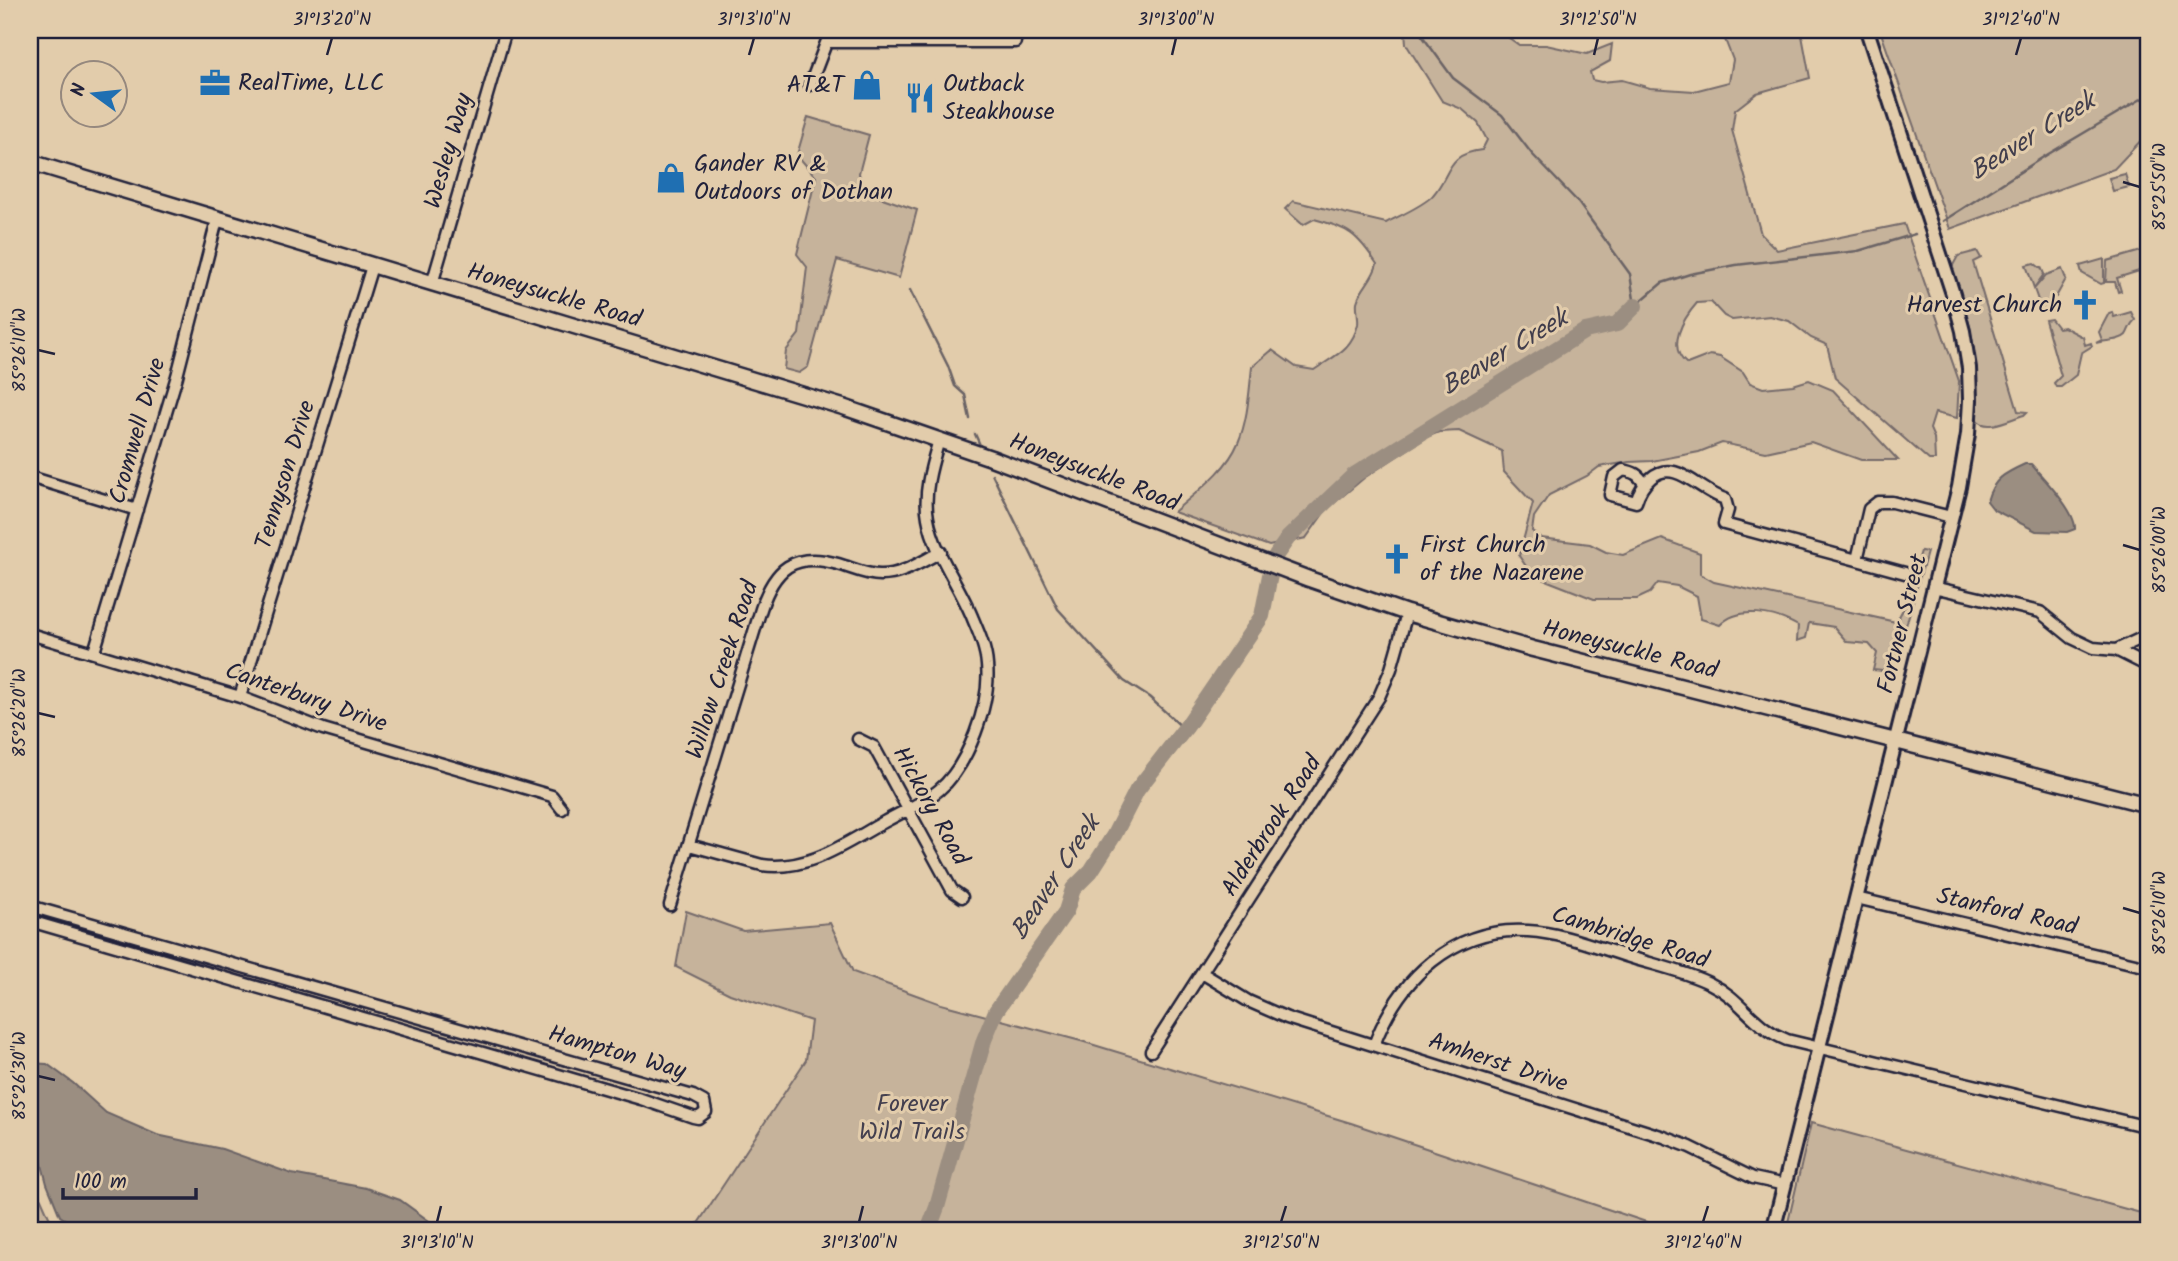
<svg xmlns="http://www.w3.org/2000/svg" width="2178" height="1261" font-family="Kalam,sans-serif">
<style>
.green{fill:#c6b39b;stroke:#746a6b;stroke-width:2}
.water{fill:#9b8e81;stroke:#6b6365;stroke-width:2}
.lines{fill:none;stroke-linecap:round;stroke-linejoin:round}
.stream{stroke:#6b6365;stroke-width:2.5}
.river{stroke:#9b8e81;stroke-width:16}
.minor-casing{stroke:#22223b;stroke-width:15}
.tertiary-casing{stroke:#22223b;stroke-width:18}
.secondary-casing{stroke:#22223b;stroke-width:19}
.minor{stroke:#e2ccab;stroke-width:10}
.tertiary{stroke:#e2ccab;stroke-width:12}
.secondary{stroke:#e2ccab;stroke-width:14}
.ticks{fill:none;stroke:#22223b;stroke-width:2.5}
.labels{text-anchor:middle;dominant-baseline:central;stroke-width:6;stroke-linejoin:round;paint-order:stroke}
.poi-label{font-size:24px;fill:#22223b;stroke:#e2ccab;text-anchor:start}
.street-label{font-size:24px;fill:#22223b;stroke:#e2ccab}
.park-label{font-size:24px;fill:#433f4e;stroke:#e2ccab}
.water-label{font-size:26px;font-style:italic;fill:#403d4c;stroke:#e2ccab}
.neatline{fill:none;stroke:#22223b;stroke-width:2.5}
.ticks-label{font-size:18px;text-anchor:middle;fill:#22223b}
</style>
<rect width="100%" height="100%" fill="#e2ccab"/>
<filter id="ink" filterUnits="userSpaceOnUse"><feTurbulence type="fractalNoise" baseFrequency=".0143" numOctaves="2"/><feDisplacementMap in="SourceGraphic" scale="14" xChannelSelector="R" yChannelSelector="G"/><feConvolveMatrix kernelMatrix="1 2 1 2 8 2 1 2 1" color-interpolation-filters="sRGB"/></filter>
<g filter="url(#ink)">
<!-- green -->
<path class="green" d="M 1405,30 L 1455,30 L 1462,34 L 1492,31 L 1502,33 L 1519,45 L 1546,45 L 1587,54 L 1612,44 L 1610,61 L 1590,72 L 1592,80 L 1601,82 L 1622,80 L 1650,88 L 1694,91 L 1729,82 L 1733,60 L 1722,32 L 1730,30 L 1801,30 L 1810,78 L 1757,93 L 1735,110 L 1732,130 L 1761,234 L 1777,250 L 1904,224 L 1959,381 L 1957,418 L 1935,413 L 1930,429 L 1934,438 L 1935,460 L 1929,460 L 1835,378 L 1827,345 L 1811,338 L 1789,321 L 1770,316 L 1732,320 L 1724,316 L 1711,302 L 1697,303 C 1683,319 1666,347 1687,364 L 1710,355 L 1720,357 L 1743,372 L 1750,383 L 1763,388 L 1793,385 L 1809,380 L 1833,390 L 1898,460 L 1861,460 L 1811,442 L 1766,452 L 1722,443 L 1699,452 L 1652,461 L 1629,462 L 1599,467 L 1587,476 L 1549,495 L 1534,517 L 1532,531 L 1541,538 L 1590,544 L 1606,552 L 1623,555 L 1662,539 L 1700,553 L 1700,574 L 1714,582 L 1896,622 L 1906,604 L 1921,551 L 1927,552 L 1897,657 L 1891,660 L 1883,671 L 1873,670 L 1877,653 L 1869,644 L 1847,642 L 1834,627 L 1809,623 L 1806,638 L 1797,641 L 1798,626 C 1776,613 1739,605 1720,625 L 1701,619 L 1697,596 L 1677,586 L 1658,583 L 1650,593 L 1637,599 L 1594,599 L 1543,579 L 1528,569 L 1519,556 L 1533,503 L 1504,472 L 1502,451 L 1459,431 L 1439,432 L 1427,437 L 1364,478 L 1326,510 L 1306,538 L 1269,546 L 1174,512 C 1196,492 1226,472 1238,443 C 1248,419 1249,393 1252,367 L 1272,350 L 1296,367 L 1314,370 C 1334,356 1352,350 1358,324 C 1359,317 1356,309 1357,302 C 1361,288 1373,280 1377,264 C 1357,234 1349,228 1314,219 L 1303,225 L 1285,209 L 1293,201 L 1386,223 C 1399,216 1425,205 1433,195 C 1452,173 1446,154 1482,150 L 1487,140 L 1478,123 L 1462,109 L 1442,101 L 1406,44 Z
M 1880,30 L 2148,30 L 2148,133 L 2114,169 L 1950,229 Z
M 808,117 L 869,135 L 859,173 L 862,191 L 917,210 L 899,278 L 837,260 L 808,367 L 799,373 L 784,369 L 786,351 L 799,334 L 807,267 L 797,254 L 816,177 L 797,155 Z
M 2125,174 L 2129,187 L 2113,191 L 2109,178 Z
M 2148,249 L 2148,301 L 2139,271 L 2117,278 L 2121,291 L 2118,292 L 2115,282 L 2106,282 L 2107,261 Z
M 1977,251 L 1981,258 L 1973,262 L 2018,411 L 2027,412 L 2024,415 C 2010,419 1987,432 1977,420 L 1975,356 L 1970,327 L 1952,267 L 1958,256 Z
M 2104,259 L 2104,283 L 2101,284 L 2082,273 L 2080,266 Z
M 2034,263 L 2039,267 L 2041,267 L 2044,274 L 2034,288 L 2026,265 Z
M 2062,269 L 2066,279 L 2056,297 L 2050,299 L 2048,309 L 2042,311 L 2034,289 L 2046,275 Z
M 2112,312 L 2114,317 L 2131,312 L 2135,320 C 2129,325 2130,329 2126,335 C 2119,342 2105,340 2096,343 L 2102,340 L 2099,332 L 2109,313 Z
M 2051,319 L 2058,328 L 2064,327 L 2083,337 L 2085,345 L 2091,343 L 2092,346 L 2081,353 L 2076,375 L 2061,387 L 2056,387 L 2054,383 L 2061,376 L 2045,320 Z
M 686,911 L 743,931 L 830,923 L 853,972 L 941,1004 L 1081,1041 L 1351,1123 L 1673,1231 L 693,1231 L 806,1060 L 811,1021 L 730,994 L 676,967 Z
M 1811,1123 L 2148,1215 L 2148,1231 L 1786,1231 Z
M 30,1174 L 53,1226 L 61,1231 L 30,1231 Z"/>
<!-- water -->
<path class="water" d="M 2025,464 L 2031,464 C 2043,478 2076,511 2075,529 L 2067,532 L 2036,531 L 1994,510 L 1987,501 C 1993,479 2005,473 2025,464 Z
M 30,1063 L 47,1064 L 73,1083 L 106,1113 L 157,1135 L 222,1149 L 292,1174 L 366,1188 L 400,1200 L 443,1231 L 84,1231 L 60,1216 L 47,1184 L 41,1161 L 30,1152 Z"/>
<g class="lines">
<!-- stream -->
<path class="stream" d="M 1418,30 L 1453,78 L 1502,115 L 1532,154 L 1577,201 L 1630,274 L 1635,306
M 1943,221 L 2045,156 L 2148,95
M 910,290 L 948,366 L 955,386 L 965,395 L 970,419
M 1635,306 L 1662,283 L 1690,274 L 1736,265 L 1858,251 L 1915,234
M 975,434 L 980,445
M 992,474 L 1058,609 L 1124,681 L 1149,697 L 1184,729"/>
<!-- river -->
<path class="river" d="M 1276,555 L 1288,538 L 1354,475 L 1585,331 L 1617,324 L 1635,306
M 928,1231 L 937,1207 L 984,1040 L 996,1011 L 1066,911 L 1073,889 L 1091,871 L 1114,835 L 1137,790 L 1187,726 L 1262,616 L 1270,575"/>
<!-- minor casing -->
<g class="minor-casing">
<path id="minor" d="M 827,42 L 1015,42 L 1016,30
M 810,85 L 831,30
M 432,284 L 506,30
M 30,477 L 137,510
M 1644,484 C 1639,474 1633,472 1623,470 L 1614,477 L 1610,495 L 1636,502 C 1639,492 1643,485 1651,478 C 1675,457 1699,491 1725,499 L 1728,510 L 1724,524 L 1905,573
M 1857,560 L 1869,509 L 1878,502 L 1892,502 L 1951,517
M 1933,587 L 2040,612 L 2072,638 L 2093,648 L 2116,650 L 2148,635
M 30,634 L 240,697 L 323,729 L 552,796 L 562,809
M 2116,650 L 2148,666
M 94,652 L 177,376 L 217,220
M 240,697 L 372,266
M 858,739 L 874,747 L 952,890 L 962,897
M 689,845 L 762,865 C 807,872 846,843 884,822 C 902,812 923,803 939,790 C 968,766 991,703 987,665 C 986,649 979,633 973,619 C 960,586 934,553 928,518 C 923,492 932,464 939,440
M 1856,898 L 2148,967
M 670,905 L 761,609 C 774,569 794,551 838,564 C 852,568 866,575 880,575 C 901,576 922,561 941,552
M 30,906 L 693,1096 L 704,1102 L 706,1112 L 698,1118 L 693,1117 L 641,1099 L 30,921
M 1202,973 L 1248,1001 L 1287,1018 L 1664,1137 L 1690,1147 L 1753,1178 L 1785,1185
M 1374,1045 C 1399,979 1453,926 1528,931 C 1562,933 1594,946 1626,956 C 1654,965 1685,971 1711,984 C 1742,999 1753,1027 1787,1040 L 2148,1127
M 1151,1051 L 1379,697 L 1391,669 L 1407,613"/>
</g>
<!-- tertiary casing -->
<g class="tertiary-casing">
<path id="tertiary" d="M 1773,1231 L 1959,487 L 1968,434 L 1970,400 L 1969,368 L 1963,331 L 1953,294 L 1867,30"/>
</g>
<!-- secondary casing -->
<g class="secondary-casing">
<path id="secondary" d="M 30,162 L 843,407 L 991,458 L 1309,579 L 1407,613 L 1533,649 L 2148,805"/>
</g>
<!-- minor -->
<use href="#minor" class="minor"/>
<!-- tertiary -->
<use href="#tertiary" class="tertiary"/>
<!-- secondary -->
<use href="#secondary" class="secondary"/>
</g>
</g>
<!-- ticks -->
<path class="ticks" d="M 327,55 L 332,38M 749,55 L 754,38M 1172,55 L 1176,38M 1594,55 L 1598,38M 2016,55 L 2021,38M 2123,182 L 2140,187M 38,350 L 55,354M 2123,545 L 2140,550M 38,713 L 55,717M 2123,908 L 2140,913M 38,1076 L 55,1080M 437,1222 L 441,1206M 859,1222 L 863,1206M 1281,1222 L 1286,1206M 1703,1222 L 1708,1206"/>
<!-- icons -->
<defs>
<g id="office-bare" transform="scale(2.415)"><path d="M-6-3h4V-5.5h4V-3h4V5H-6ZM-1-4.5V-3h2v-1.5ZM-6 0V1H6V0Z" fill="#1f6fb2" stroke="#e2ccab" stroke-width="2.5" paint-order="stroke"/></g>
<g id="shop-bare" transform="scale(2.415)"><path d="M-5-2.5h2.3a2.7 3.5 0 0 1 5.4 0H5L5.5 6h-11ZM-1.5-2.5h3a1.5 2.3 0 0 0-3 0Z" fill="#1f6fb2" stroke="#e2ccab" stroke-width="2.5" paint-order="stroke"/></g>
<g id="restaurant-bare" transform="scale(2.415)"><path d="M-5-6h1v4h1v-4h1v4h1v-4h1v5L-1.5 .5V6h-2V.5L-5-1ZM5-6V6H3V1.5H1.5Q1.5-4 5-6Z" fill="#1f6fb2" stroke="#e2ccab" stroke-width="2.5" paint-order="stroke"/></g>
<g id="church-bare" transform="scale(2.415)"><path d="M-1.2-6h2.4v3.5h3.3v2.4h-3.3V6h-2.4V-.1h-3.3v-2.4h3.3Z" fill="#1f6fb2" stroke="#e2ccab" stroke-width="2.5" paint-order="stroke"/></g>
</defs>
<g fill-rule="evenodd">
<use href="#office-bare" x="215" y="83"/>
<use href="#shop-bare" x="867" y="85"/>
<use href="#restaurant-bare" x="920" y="98"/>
<use href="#shop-bare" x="671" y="178"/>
<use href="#church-bare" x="2085" y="305"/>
<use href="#church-bare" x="1397" y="559"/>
</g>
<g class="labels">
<!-- poi labels -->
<g class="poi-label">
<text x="238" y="83">RealTime, LLC</text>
<text x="943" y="84">Outback<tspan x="943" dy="28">Steakhouse</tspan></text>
<text x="844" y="85" text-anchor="end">AT&amp;T</text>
<text x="694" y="164">Gander RV &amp;<tspan x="694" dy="28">Outdoors of Dothan</tspan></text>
<text x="2062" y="305" text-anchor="end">Harvest Church</text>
<text x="1420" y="545">First Church<tspan x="1420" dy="28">of the Nazarene</tspan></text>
</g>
<!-- street labels -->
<g class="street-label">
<text transform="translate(449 151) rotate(-74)">Wesley Way</text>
<text transform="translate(554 296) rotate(16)">Honeysuckle Road</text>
<text transform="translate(138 431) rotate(-74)">Cromwell Drive</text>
<text transform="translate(1094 473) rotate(21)">Honeysuckle Road</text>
<text transform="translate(286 475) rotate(-73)">Tennyson Drive</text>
<text transform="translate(1903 624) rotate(-76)">Fortner Street</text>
<text transform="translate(1630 650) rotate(14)">Honeysuckle Road</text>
<text transform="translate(723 670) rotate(-72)">Willow Creek Road</text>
<text transform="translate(306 698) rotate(19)">Canterbury Drive</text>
<text transform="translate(930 806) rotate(61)">Hickory Road</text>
<text transform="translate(1272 826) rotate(-57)">Alderbrook Road</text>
<text transform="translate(2007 912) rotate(13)">Stanford Road</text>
<text transform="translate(1630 938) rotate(17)">Cambridge Road</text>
<text transform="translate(617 1053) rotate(16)">Hampton Way</text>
<text transform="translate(1498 1063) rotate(18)">Amherst Drive</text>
</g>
<!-- park labels -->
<g class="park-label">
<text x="912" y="1104">Forever<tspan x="912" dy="28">Wild Trails</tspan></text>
</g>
<!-- water labels -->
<g class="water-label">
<text transform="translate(2033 137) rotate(-32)">Beaver Creek</text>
<text transform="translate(1505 353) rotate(-31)">Beaver Creek</text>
<text transform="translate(1056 878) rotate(-57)">Beaver Creek</text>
</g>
</g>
<!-- margin -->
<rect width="2178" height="1261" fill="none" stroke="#e2ccab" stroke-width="77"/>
<!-- north arrow -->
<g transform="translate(94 94) rotate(285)"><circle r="33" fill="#e2ccab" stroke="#95887e" stroke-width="2"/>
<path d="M0-5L12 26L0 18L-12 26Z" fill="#1f6fb2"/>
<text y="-10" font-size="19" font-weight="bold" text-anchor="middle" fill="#22223b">N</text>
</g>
<!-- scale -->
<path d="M63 1188v10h133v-10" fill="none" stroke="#22223b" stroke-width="3.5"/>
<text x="74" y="1188" font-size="21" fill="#22223b" stroke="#e2ccab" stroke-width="5" paint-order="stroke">100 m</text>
<rect x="38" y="38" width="2102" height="1184" class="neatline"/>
<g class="ticks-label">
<text x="332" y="25">31°13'20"N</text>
<text x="754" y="25">31°13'10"N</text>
<text x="1176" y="25">31°13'00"N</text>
<text x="1598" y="25">31°12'50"N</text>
<text x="2021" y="25">31°12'40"N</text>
<text transform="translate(2159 187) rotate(-90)" y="6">85°25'50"W</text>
<text transform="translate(19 350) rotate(-90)" y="6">85°26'10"W</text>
<text transform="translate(2159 550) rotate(-90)" y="6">85°26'00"W</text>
<text transform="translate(19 713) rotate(-90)" y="6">85°26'20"W</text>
<text transform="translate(2159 913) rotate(-90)" y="6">85°26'10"W</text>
<text transform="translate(19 1076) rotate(-90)" y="6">85°26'30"W</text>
<text x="437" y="1248">31°13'10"N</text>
<text x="859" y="1248">31°13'00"N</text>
<text x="1281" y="1248">31°12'50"N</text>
<text x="1703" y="1248">31°12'40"N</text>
</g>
</svg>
